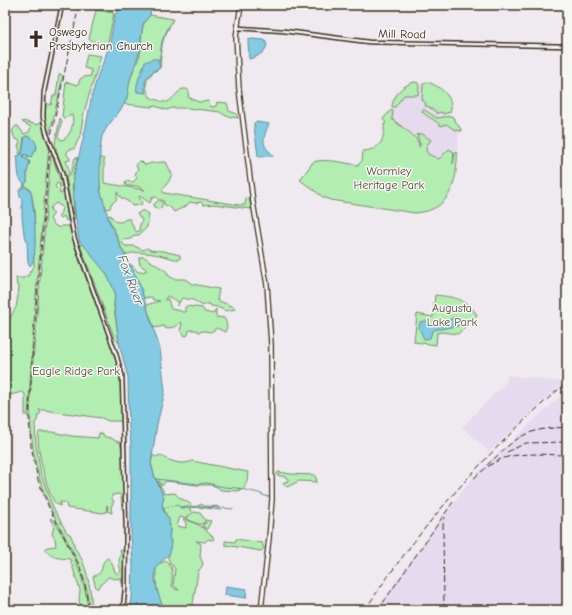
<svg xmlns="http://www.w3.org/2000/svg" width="572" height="615" font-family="'Comic Neue',sans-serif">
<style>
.built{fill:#e6dbee}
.green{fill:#b2edb2;stroke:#768c68}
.water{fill:#83cbe3;stroke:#668b94}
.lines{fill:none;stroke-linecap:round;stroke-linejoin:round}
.stream{stroke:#668b94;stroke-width:1}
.minor-casing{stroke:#3b2a1e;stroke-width:5.5}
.major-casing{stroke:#3b2a1e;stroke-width:6}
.minor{stroke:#f6f6f2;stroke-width:2.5}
.major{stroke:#f6f6f2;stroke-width:3.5}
.rail{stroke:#3b2a1e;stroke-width:1;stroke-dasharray:6 3;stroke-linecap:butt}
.labels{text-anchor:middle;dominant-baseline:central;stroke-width:3;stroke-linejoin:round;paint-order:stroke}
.poi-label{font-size:12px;fill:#3b2a1e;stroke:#f6f6f2;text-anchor:start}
.street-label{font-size:12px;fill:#3b2a1e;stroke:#f6f6f2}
.park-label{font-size:12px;fill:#53513c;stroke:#f6f6f2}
.water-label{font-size:13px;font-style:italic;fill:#515a59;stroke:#f6f6f2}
</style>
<rect width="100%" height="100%" fill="#efeaf0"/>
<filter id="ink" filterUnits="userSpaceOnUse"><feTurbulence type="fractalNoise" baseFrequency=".025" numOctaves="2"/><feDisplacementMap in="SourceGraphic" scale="8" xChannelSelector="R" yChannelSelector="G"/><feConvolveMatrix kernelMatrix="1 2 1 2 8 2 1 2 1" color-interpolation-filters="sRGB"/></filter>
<g filter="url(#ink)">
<!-- built -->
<path class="built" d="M 417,84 L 425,84 L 448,104 L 451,117 L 461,132 L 459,135 L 455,164 L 438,161 L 426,153 L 415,155 L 388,116 L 392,111 L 395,102 Z
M 507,375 L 564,382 L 489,452 L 462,427 L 507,381 Z
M 567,390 L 567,610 L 376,610 L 440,519 L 456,501 L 461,491 L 480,470 Z"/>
<!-- green -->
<path class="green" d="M 96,10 L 114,13 L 107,47 L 89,39 Z
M 150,15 L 173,19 L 164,38 L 162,45 L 160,68 C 148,75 142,82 150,97 C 171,106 166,103 182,89 L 187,89 L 189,91 L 188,97 L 199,102 L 209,101 L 210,106 L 213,107 L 216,106 L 217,102 L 227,103 L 229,111 L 237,114 L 238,118 L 226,116 L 220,112 L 187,108 L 172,108 L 167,110 L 152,105 L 152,107 L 124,104 C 128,96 128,88 130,79 C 133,70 141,57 141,47 C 142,35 140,24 150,15 Z
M 87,54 L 101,56 L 84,112 L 80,136 L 74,149 L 70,149 L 67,152 L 67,155 L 70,158 L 70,160 L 66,161 C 67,167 72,172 66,177 L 56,150 L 55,143 L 60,118 L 62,120 L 58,137 L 62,140 C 70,138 75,122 72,115 L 64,118 L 62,116 L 66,82 L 78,85 L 80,79 L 84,77 L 91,76 L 91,70 L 84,68 Z
M 59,74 L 61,74 L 63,77 L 49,136 L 45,120 L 46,103 L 51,105 L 53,96 L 56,95 Z
M 415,82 L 418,83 L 419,87 L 418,95 L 404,95 L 395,107 L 392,107 L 392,105 C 395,93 403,85 415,82 Z
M 426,82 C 438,84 456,98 450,112 L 443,114 L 442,112 L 437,113 L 436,114 L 436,112 L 427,106 L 425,106 L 426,104 L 423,100 L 422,101 L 423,84 Z
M 423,109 L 437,118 L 452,116 L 462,131 L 455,130 L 446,124 L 441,126 C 435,119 426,117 422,111 Z
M 391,110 L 393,111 L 392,119 C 401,127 420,137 419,147 L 421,144 L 419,143 L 418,137 L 416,135 L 417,134 L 420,135 L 421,133 L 431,140 L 428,144 L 426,144 L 427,145 L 426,150 L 428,154 L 439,159 L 449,149 L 454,152 L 453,164 L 455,152 L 457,153 C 458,159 456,165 456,172 C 452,196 442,211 415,213 L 330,200 L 323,197 L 300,180 L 313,162 C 327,158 343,163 358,165 L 362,161 L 363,151 C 380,150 385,140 384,124 L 386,123 L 383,119 Z
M 23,121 L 38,125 L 41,121 L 49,146 L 35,307 L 28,415 L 25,415 L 25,394 L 22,392 L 10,395 L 5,387 L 5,327 L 16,307 L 18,296 L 19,286 L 17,286 L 16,278 L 24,278 L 26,276 L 29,275 L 30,271 L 34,267 C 33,241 38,214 30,189 L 25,186 L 25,184 L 27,182 L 27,173 L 29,161 L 23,156 L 25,154 L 28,157 L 37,149 L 24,137 L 22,152 L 21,154 L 19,153 L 20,150 L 18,147 L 20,142 L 18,140 L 15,139 L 12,131 L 16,126 L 18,126 L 24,134 L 29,132 L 31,127 L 22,122 Z
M 51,153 L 62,185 L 61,187 L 60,188 L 59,183 L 57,183 L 55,187 L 60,191 L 60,194 L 64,192 L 68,220 L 66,221 L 64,216 L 61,218 L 58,217 L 61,212 L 62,207 L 56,203 L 51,207 L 50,210 L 54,213 L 50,219 L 54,225 L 60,228 L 61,226 L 69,226 L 78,257 L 118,363 L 120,377 L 122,421 L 108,421 L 102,418 L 43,410 L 39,410 L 41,413 L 38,415 L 37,421 L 35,423 L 36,445 L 41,474 L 53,507 L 67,533 L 70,534 L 74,543 L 74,547 C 87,562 91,590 92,610 L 89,610 C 87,563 62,538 46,497 C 31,461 29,422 31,383 Z
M 76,157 L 78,158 C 69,178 73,198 75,218 L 74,220 L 66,178 L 70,175 L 75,158 Z
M 100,158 L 104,159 L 104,183 L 145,190 L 137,186 L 127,186 L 125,184 L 126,181 L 133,182 L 137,178 L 135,174 L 138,169 L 136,166 L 139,161 L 142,162 L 145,165 C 149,163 161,162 166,162 L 172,174 L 169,181 L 162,190 L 164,193 L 239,205 L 245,205 L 246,198 L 249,197 L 251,209 L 214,204 L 204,205 L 201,202 L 195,203 L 190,202 L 186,206 L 174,212 L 170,207 L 165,205 L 163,200 L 160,200 L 163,203 L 161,208 L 158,209 L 154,207 L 153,205 L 159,200 L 156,197 L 152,198 L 150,203 L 140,196 L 139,197 L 142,202 L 141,205 L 132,206 L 129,202 L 120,197 L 117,192 L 117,199 L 111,204 L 110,208 L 107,209 C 98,193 99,176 100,158 Z
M 141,211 L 145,211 L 149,214 L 147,227 L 139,235 L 135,235 L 131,239 L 123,240 L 122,242 L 125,246 L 134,246 L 143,250 L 147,248 C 152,252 157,250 163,251 C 169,252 174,254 180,255 L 180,259 C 175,260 172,258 167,257 C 157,254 134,250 125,255 C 120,247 118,236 113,228 C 111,223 109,220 108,216 L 111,215 C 114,223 120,224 126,219 L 130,219 L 134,229 L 137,232 L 140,230 L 139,228 L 142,220 L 137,214 Z
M 83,244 C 93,257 113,276 115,293 C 115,297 114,302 114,306 C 115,318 118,331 119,343 L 115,339 L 80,245 Z
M 140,257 L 144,257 L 166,271 L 169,276 L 174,279 L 185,279 L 192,284 L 219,289 L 217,300 C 223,302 228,305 234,307 L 235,309 L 226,311 L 217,307 L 211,306 L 210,304 L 206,304 L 203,306 L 193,300 L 182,298 L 177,306 L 177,304 L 179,302 L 167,296 L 165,300 L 168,299 L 171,309 L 181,311 L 182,312 L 185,312 L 185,307 L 187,306 L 202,308 L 205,312 L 213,314 L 216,309 L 216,317 L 224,318 C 227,323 228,327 225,332 L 217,328 L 211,332 L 204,331 L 199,332 L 196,330 L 189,330 L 188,335 L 185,336 L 180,330 L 182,324 L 180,322 L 177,326 L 166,329 L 164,326 L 154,328 L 146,305 L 160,301 L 153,300 L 152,297 L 144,298 L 138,280 L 130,265 L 132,265 L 138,272 L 146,271 L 146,269 L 140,265 L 139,259 Z
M 435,295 C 453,297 466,298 477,315 L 458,334 L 442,332 L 437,333 L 436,345 L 414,342 L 417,314 L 433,317 Z
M 39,432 L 52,432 L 71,436 L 98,438 L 99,433 L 103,434 L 105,437 C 112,437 115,442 120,442 L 122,451 L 123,453 L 124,511 L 122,509 L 121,495 L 119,494 L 112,495 L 112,499 L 114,501 L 111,507 L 112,513 L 107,511 L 108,506 L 107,505 L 106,512 L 103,513 L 67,508 L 66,503 L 64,502 L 60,502 L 60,506 L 56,504 C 47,494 35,444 39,432 Z
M 153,455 L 156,457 L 160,455 C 168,461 182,466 192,461 L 248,472 L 247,481 L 244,488 L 242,489 L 238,488 L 240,490 L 238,491 L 221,490 L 217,487 L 212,485 L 197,485 L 166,481 L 162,486 L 159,481 L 158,481 L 160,486 L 162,488 L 164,494 L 175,493 C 181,501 187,499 193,507 L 198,506 L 201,504 L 204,506 L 209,506 L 211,507 L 216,506 L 220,508 L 200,507 L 180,507 L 189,508 L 192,511 L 185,518 L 180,517 L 177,526 L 186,528 L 186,523 L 183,519 L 185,519 L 201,526 L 214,538 L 213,540 L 208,539 L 205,542 L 196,541 L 201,544 L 200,557 L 203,563 L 202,566 L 198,572 L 192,610 L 165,610 C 157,598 155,582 156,567 L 164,561 C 176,565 171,576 172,586 L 175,589 L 179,590 L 173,585 L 175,569 L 168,559 L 171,542 L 169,537 L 170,532 L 170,525 L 162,504 L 164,498 L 154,475 L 151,463 Z
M 279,472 L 291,474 L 315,475 L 317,482 L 299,481 L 287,487 L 283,484 L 284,482 L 288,481 L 288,479 L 285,477 L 277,475 L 277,473 Z
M 194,512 L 200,513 L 205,520 L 203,524 L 206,523 L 206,520 L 211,521 L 207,529 L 203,527 L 203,524 L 198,524 L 187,519 L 188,516 Z
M 51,518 C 56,522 59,530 63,536 C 76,560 86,583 88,610 L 82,610 L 79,601 L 80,590 L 70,559 C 60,558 51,559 45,549 L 47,547 L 56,546 L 55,539 L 52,534 L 54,526 L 50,519 Z
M 236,539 L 262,543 L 264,548 L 261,551 L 225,545 L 225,541 L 235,542 Z
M 120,550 L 124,551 L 125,583 L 123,584 L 121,582 L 122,579 L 120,578 L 115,579 L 108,577 L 98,588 L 96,588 L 93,577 C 95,575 100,574 101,571 C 104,564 100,565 107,558 C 114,561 112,568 116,573 L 118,574 L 121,571 C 119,565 118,560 121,554 Z"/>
<!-- water -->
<path class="water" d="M 121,5 L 152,5 L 150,15 L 143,24 L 141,37 L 141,47 L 130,80 L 127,98 L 122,108 L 107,127 L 102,136 L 100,150 L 100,189 L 110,224 L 113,228 L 121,248 L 138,280 L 160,349 L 165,391 L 157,424 L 151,463 L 154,475 L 164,498 L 162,504 L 164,512 L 169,519 L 170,532 L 169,537 L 171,542 L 170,553 C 166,558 159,562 157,567 C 151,576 160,602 165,610 L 130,610 L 132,599 L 133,566 L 131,532 L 131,443 L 129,428 L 128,377 L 119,343 L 114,304 L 115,293 L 113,288 L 106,273 L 92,256 L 91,253 L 80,242 L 78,235 L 74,204 L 73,180 L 85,131 L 92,95 L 99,72 L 105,58 L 110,42 L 115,15 Z
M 252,39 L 265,40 L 267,45 C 265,53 257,57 249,59 L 248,42 L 248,40 Z
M 153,59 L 158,59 L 160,67 C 149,74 142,78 146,93 L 137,92 C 135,84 142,71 145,62 Z
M 256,122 L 269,124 C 266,130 262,139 265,146 C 267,150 271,152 273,156 L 259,157 L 258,156 L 254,127 L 254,123 Z
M 25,136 C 32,136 36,141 37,147 L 31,157 L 25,154 L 23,156 L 30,162 L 27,173 L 27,182 L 25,184 L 25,187 L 31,191 C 33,205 40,257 30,266 L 28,263 L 27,241 L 24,234 L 22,217 L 22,199 L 20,197 L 19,190 L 23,188 L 24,184 C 16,179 19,164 17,156 L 22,154 Z
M 454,317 L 457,317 L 460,322 L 458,326 L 434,330 L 432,332 L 430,338 L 426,339 L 424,339 L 419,328 L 420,322 L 426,321 L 438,327 Z
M 226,586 L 247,589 L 246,598 L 225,595 Z"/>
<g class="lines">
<!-- stream -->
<path class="stream" d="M 159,62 L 162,41 L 169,26
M 156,479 L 198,484 L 206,483 L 224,487 L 236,488 L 259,493 L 265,496 L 270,497
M 162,508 L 177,505 L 181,508 L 199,507 L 221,510 L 224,508 L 233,509"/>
<!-- minor casing -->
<g class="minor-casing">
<path id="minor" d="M 62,5 L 44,92 L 43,117 L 46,132 L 62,173 L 74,237 L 116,354 L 122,375 L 126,529 L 125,589 L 123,610
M 238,28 L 284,31 L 369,42 L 567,46"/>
</g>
<!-- major casing -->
<g class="major-casing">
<path id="major" d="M 241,5 L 236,37 L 239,89 L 253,202 L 267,285 L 271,344 L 272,499 L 269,538 L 261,610"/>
</g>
<!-- minor -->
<use href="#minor" class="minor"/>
<!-- major -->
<use href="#major" class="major"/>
<!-- rail -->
<path class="rail" d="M 79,5 L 51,136 L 33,343 L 29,417 L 31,446 L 38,480 L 49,508 L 80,567 L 85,585 L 89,610
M 507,452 L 526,443 L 567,442
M 487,465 C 501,453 514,437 532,432 C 543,428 556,428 567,427
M 474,478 C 482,471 490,464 499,460 C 519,451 546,455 567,455
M 365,610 C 421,525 490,448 567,382
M 378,610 L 453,502
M 444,610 L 443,525 L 445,517"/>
</g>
</g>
<!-- icons -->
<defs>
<g id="church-bare" transform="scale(1.38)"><path d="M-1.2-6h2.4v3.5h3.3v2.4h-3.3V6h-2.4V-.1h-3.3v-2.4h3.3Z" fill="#3b2a1e" stroke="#f6f6f2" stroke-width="2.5" paint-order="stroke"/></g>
</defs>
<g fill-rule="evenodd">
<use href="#church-bare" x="36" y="39"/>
</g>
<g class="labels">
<!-- poi labels -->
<g class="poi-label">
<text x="49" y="32">Oswego<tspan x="49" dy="14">Presbyterian Church</tspan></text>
</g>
<!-- street labels -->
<g class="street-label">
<text transform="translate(402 34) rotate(1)">Mill Road</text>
</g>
<!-- park labels -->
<g class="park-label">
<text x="389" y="171">Wormley<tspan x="389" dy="14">Heritage Park</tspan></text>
<text x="452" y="308">Augusta<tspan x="452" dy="14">Lake Park</tspan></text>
<text x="76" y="371">Eagle Ridge Park</text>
</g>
<!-- water labels -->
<g class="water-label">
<text transform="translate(131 280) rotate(69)">Fox River</text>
</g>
</g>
<!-- margin -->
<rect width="572" height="615" fill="none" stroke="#f6f6f2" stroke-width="20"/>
<rect x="10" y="10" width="552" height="595" fill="none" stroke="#3b2a1e" stroke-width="1.5" filter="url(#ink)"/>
</svg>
